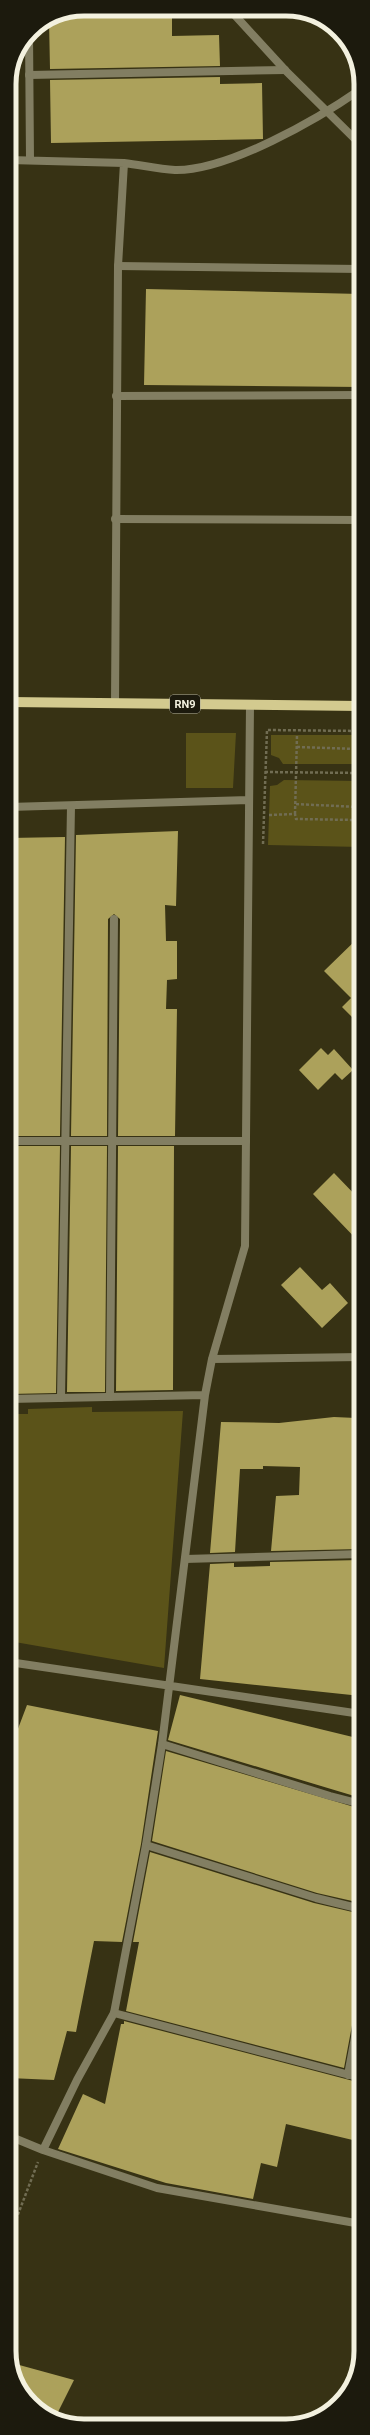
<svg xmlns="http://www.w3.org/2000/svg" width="370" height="2435" font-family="Roboto,sans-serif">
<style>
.green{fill:#5b5319}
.building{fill:#aca15b}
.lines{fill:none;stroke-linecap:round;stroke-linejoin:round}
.path{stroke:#716d53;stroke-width:2.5;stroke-dasharray:3 2;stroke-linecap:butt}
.service{stroke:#827e62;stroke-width:8}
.minor{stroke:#827e62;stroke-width:8}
.primary{stroke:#d3ca8f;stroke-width:10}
.labels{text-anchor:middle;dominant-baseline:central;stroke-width:4;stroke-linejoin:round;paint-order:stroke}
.shield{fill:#1c1a0d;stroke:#b2b0a0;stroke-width:1}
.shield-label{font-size:11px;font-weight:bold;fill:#f3f1df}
.rim{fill:none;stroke:#f3f1df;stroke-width:5}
</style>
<rect width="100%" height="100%" fill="#373214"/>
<!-- green -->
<path class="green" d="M 186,733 L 236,733 L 233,788 L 186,788 Z
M 271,735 L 361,735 L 361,764 L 283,764 L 279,758 L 271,755 Z
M 284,780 L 361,781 L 361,847 L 268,845 L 270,786 L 277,785 Z
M 92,1407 L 92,1412 L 183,1411 L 164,1668 L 9,1641 L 9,1414 L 28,1414 L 28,1409 Z"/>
<!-- building -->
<path class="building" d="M 84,9 L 172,10 L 172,36 L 219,35 L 220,66 L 50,69 L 49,19 L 55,15 Z
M 220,77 L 220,84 L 262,83 L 263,139 L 51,143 L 50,80 Z
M 146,289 L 361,294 L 361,387 L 144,385 Z
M 178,831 L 176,906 L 165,905 L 166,941 L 177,941 L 177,979 L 167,980 L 166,1009 L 177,1009 L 175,1136 L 118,1136 L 120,919 L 114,914 L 108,919 L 107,1136 L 71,1136 L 76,835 Z
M 65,837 L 60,1136 L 9,1136 L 9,838 Z
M 361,935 L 361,1026 L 342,1007 L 351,998 L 324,971 Z
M 321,1048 L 328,1055 L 334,1049 L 353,1070 L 342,1080 L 335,1073 L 318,1090 L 299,1070 Z
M 9,1146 L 60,1146 L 56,1393 L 9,1394 Z
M 71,1146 L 107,1146 L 105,1392 L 67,1392 Z
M 118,1146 L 174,1146 L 173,1390 L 116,1391 Z
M 334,1173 L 361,1201 L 361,1244 L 313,1194 Z
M 300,1267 L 322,1290 L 330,1283 L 348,1303 L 322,1328 L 281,1285 Z
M 334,1417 L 356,1418 L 356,1443 L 361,1443 L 361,1549 L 271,1551 L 276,1496 L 299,1495 L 300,1467 L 263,1466 L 263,1469 L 240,1469 L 235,1552 L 210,1553 L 221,1422 L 279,1423 Z
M 361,1560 L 361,1696 L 200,1679 L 210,1564 L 234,1563 L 234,1567 L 270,1566 L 270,1562 Z
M 180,1695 L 361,1739 L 361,1798 L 168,1740 Z
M 27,1705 L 158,1731 L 141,1844 L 122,1942 L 94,1941 L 76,2032 L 67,2031 L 54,2080 L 9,2078 L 9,1733 L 16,1734 Z
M 166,1751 L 361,1809 L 361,1903 L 317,1893 L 152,1841 Z
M 150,1852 L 314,1903 L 361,1914 L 361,2000 L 356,2004 L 344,2068 L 126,2011 L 139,1942 L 133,1942 Z
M 124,2021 L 361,2083 L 361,2142 L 286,2124 L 277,2167 L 261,2163 L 253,2199 L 166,2183 L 58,2149 L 83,2094 L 105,2104 L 121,2024 L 124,2024 Z
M 361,2035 L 361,2072 L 354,2071 Z
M 12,2363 L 74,2380 L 55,2418 L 27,2400 Z"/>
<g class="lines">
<!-- path -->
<path class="path" d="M 297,747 L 358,749
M 265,772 L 361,773
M 296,804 L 357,807
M 357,812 L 358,735
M 295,814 L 297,735
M 269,815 L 295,814 L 296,819 L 356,820 L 357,812 L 361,812
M 263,844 L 267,730 L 361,731
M 9,2238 L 38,2162"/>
<!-- service -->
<path class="service" d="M 29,75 L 285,70
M 118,266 L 361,269
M 116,396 L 361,395
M 115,519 L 361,520
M 9,1141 L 246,1141
M 110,1397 L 114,919
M 61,1398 L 71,806
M 185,1559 L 361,1554
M 162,1744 L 330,1796 L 361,1804
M 146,1845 L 316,1898 L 361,1909
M 114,2013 L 361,2078
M 348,2075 L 361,2005"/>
<!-- minor -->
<path class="minor" d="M 231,11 L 285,70 L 361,145
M 29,33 L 30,160
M 19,49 L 29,49
M 9,160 L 124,163 L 118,266 L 115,703
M 124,163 C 141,165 158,169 175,170 C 228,171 318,119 361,89
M 9,807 L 249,800
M 212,1359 L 361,1357
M 9,1399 L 205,1395
M 9,1662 L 361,1714
M 9,2136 L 43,2150 L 157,2188 L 361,2224
M 43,2150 L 77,2080 L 114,2013 L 146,1845 L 162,1744 L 205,1395 L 212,1359 L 245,1246 L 250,705"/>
<!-- primary -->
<path class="primary" d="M 9,702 L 361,706"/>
</g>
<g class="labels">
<!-- shield labels -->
<rect class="shield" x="170" y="695" width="30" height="18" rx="3"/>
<g class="shield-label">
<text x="185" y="704">RN9</text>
</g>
</g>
<!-- crop -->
<path d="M0 0H370V2435H0ZM84 16H286A68 68 0 0 1 354 84V2351A68 68 0 0 1 286 2419H84A68 68 0 0 1 16 2351V84A68 68 0 0 1 84 16Z" fill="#1c1a0d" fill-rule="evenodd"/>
<path class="rim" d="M84 16H286A68 68 0 0 1 354 84V2351A68 68 0 0 1 286 2419H84A68 68 0 0 1 16 2351V84A68 68 0 0 1 84 16Z"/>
</svg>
